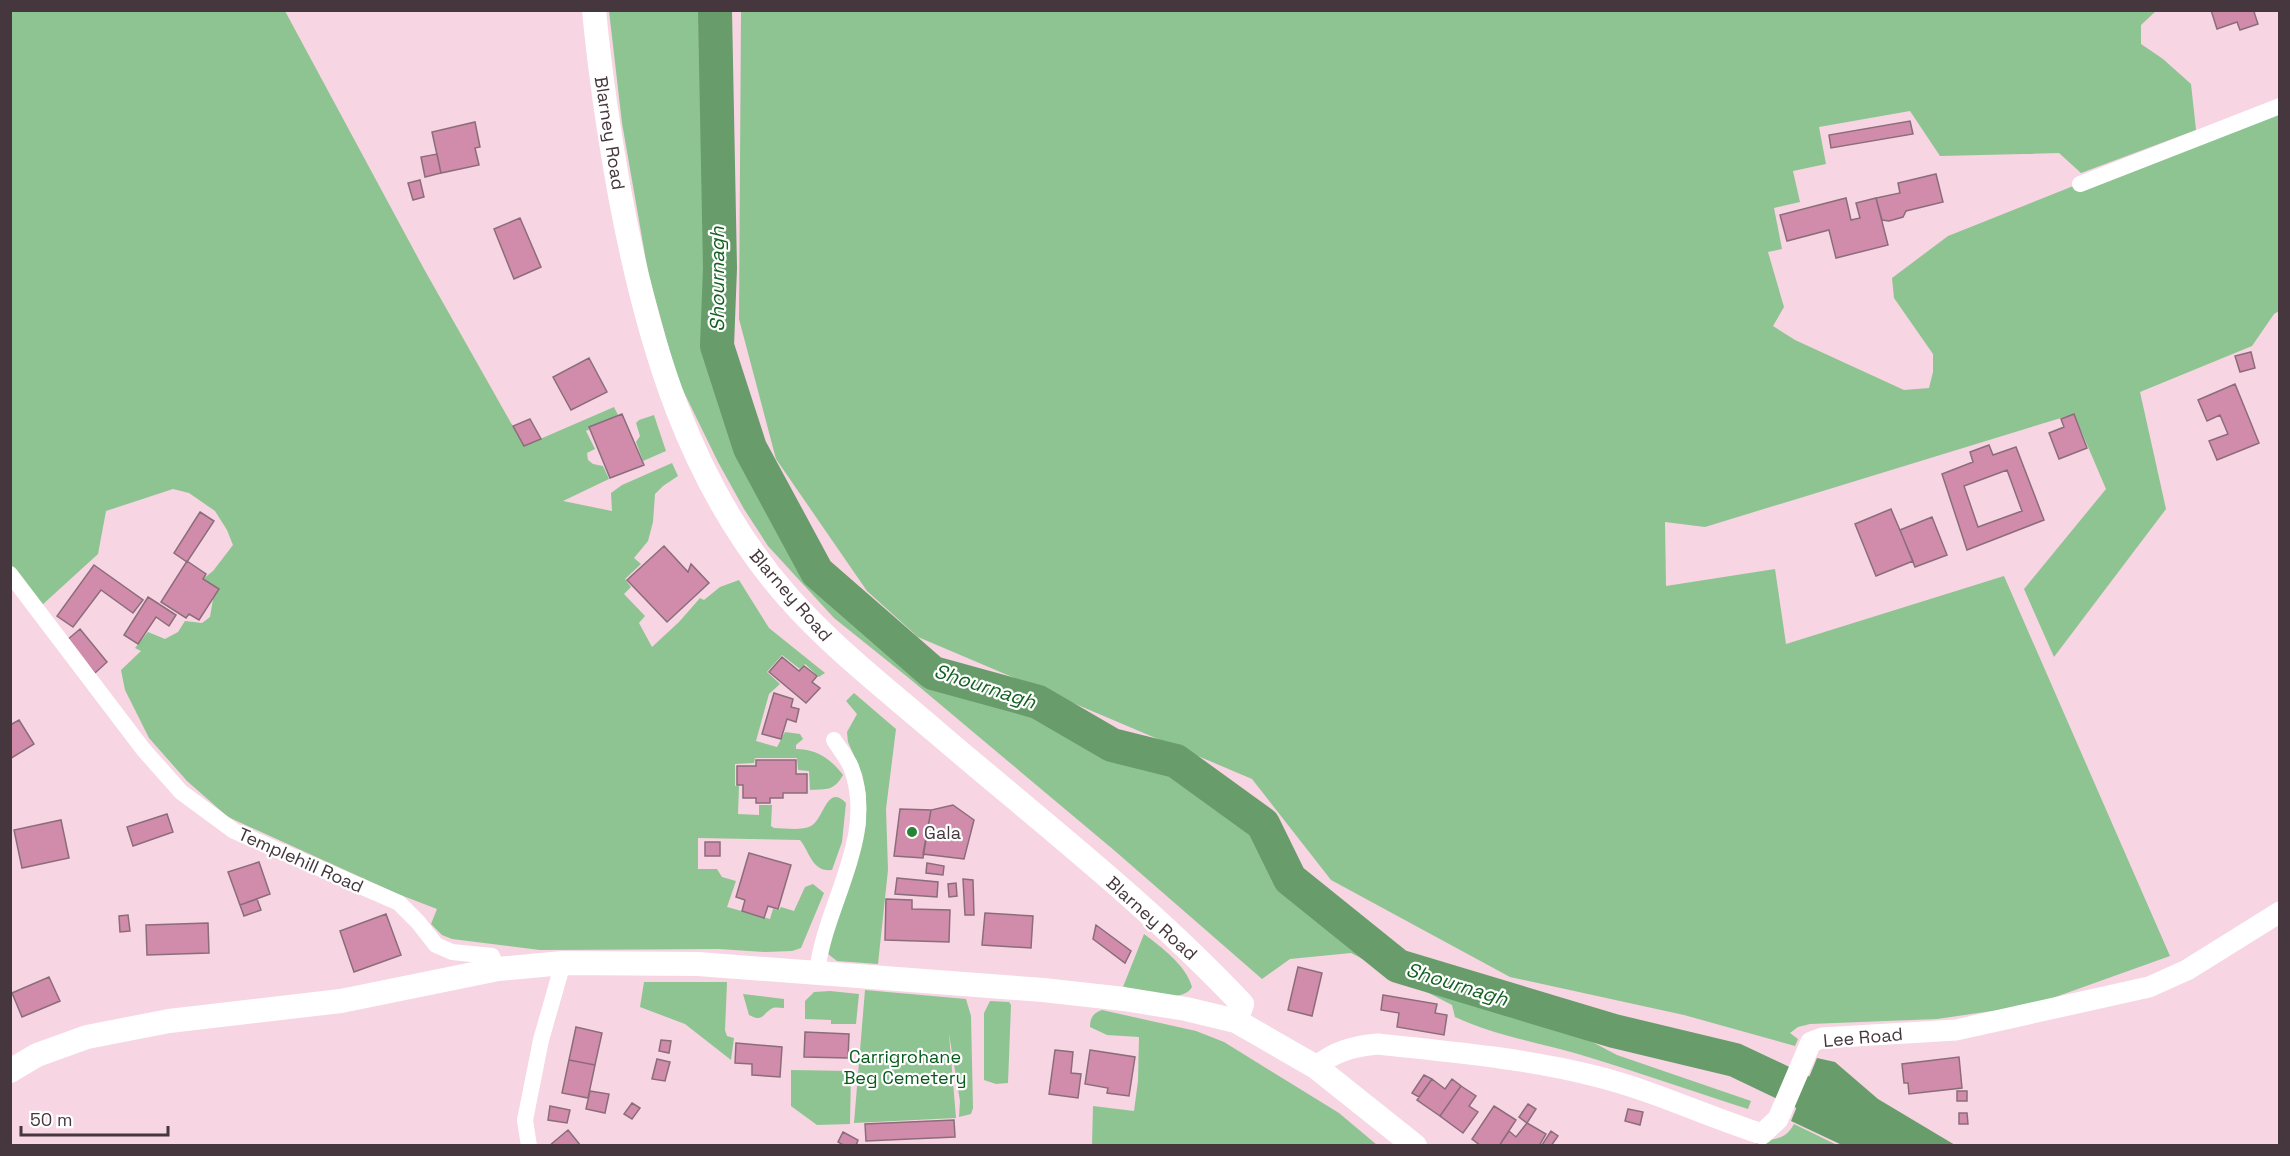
<svg xmlns="http://www.w3.org/2000/svg" width="2290" height="1156" font-family="'Space Grotesk',sans-serif">
<style>
.green{fill:#8ec491}
.water{fill:#689c6b}
.lines{fill:none;stroke-linecap:round;stroke-linejoin:round}
.river{stroke:#689c6b;stroke-width:34}
.building{fill:#d18cab;stroke:#8b6d7a;stroke-width:1.5;fill-rule:evenodd}
.minor{stroke:#fff;stroke-width:16}
.tertiary{stroke:#fff;stroke-width:21}
.secondary{stroke:#fff;stroke-width:24}
.poi-dot{fill:#278435;stroke:#fff;stroke-width:2}
.labels{text-anchor:middle;dominant-baseline:central;stroke-width:4.5;stroke-linejoin:round;paint-order:stroke}
.street-label{font-size:18px;fill:#45373d;stroke:#fff}
.poi-label{font-size:18px;fill:#45373d;stroke:#fff;text-anchor:start}
.park-label{font-size:18px;fill:#065a1a;stroke:#fff}
.water-label{font-size:20px;font-style:italic;fill:#146222;stroke:#fff}
</style>
<rect width="100%" height="100%" fill="#f7d5e3"/>
<!-- green -->
<path class="green" d="M 10,11 L 285,11 L 424,269 L 524,446 L 614,407 L 618,415 L 586,431 L 595,449 L 587,453 L 588,460 L 593,464 L 603,466 L 609,479 L 563,501 L 612,511 L 611,493 L 622,485 L 672,463 L 678,476 L 663,486 L 655,494 L 653,522 L 648,541 L 634,558 L 641,564 L 625,579 L 631,587 L 624,594 L 645,616 L 639,623 L 652,647 L 679,622 L 700,598 L 704,600 L 720,587 L 739,580 L 769,628 L 825,673 L 819,677 L 805,664 L 800,669 L 782,655 L 767,672 L 780,684 L 769,694 L 756,741 L 777,747 L 785,732 L 800,734 L 803,739 L 796,745 L 796,749 C 816,749 830,758 843,775 C 834,791 827,789 810,790 L 809,771 L 798,770 L 797,758 L 755,758 L 754,763 L 735,764 L 735,786 L 739,786 L 738,814 L 759,815 L 759,805 L 772,805 L 771,826 L 774,828 C 785,828 801,831 811,826 C 824,819 827,783 846,803 L 842,842 L 832,870 C 812,872 811,854 800,840 L 698,838 L 698,869 L 717,869 L 722,877 L 736,881 L 727,907 L 770,919 L 773,909 L 779,910 L 781,907 L 794,911 L 805,887 L 813,884 L 824,893 L 801,948 L 792,951 L 765,952 L 719,949 L 540,950 L 452,939 L 442,935 L 431,924 L 437,909 L 398,894 L 228,817 L 187,781 L 149,738 L 125,690 L 121,670 L 141,651 L 135,648 L 148,632 L 165,639 L 178,632 L 185,621 L 202,623 L 210,617 L 213,599 L 219,589 L 203,579 L 213,571 L 233,545 L 227,530 L 215,511 L 189,493 L 173,489 L 106,511 L 98,554 L 41,606 L 11,569 Z
M 609,11 L 709,11 L 712,337 L 717,384 L 808,571 L 927,675 L 1004,704 L 1074,735 L 1124,761 L 1172,770 L 1258,827 L 1286,881 L 1339,929 L 1397,968 L 1575,1033 L 1617,1055 L 1751,1101 L 1748,1109 C 1692,1091 1635,1071 1578,1054 C 1536,1042 1494,1035 1455,1017 L 1452,1005 L 1351,953 L 1290,959 L 1262,979 L 1115,851 L 910,679 L 834,618 L 768,546 L 744,509 L 718,462 L 677,378 L 648,272 L 622,123 Z
M 741,11 L 2156,11 L 2141,25 L 2141,44 L 2163,59 L 2191,84 L 2196,130 L 2081,173 L 2059,153 L 1940,156 L 1910,111 L 1819,127 L 1826,164 L 1793,171 L 1800,202 L 1774,208 L 1782,249 L 1768,252 L 1784,307 L 1773,326 L 1795,340 L 1904,390 L 1929,388 L 1933,372 L 1933,354 L 1894,298 L 1892,278 L 1948,236 L 2279,104 L 2279,311 L 2274,314 L 2252,346 L 2140,392 L 2166,509 L 2054,657 L 2024,589 L 2106,489 L 2074,414 L 1705,527 L 1665,522 L 1666,586 L 1775,569 L 1786,644 L 2004,576 L 2170,956 L 2033,1005 L 1937,1019 L 1810,1024 L 1798,1027 L 1790,1033 L 1798,1039 L 1795,1046 L 1684,1015 L 1510,977 L 1331,880 L 1252,779 L 918,637 L 867,591 L 776,459 L 739,319 Z
M 654,415 L 666,451 L 643,461 L 636,442 L 640,436 L 636,423 L 639,420 Z
M 854,693 L 896,729 L 886,809 L 888,870 L 878,964 L 837,961 L 828,954 L 828,942 L 856,867 L 866,825 L 866,794 L 862,774 L 848,742 L 847,732 L 857,714 L 846,701 Z
M 1144,934 C 1161,947 1186,965 1192,987 C 1182,1005 1140,991 1123,987 Z
M 644,982 L 727,982 L 725,1030 L 727,1036 L 734,1038 L 731,1060 L 685,1024 L 640,1007 Z
M 865,990 L 966,999 L 971,1016 L 973,1108 L 971,1114 L 959,1117 L 960,1101 L 949,1034 L 956,1118 L 854,1123 Z
M 830,991 L 859,994 L 856,1024 L 831,1024 L 831,1020 L 805,1019 L 805,1001 L 814,992 Z
M 743,994 L 784,999 L 784,1008 C 780,1008 776,1007 773,1008 C 762,1013 764,1023 749,1015 Z
M 990,1001 L 1009,1002 L 1011,1005 L 1008,1083 L 996,1084 L 984,1080 L 984,1013 Z
M 1102,1010 L 1196,1031 L 1224,1042 L 1339,1113 L 1377,1145 L 1092,1145 L 1093,1106 L 1134,1111 L 1138,1081 L 1139,1037 L 1107,1035 L 1090,1027 C 1090,1018 1093,1013 1102,1010 Z
M 791,1070 L 851,1071 L 850,1124 L 817,1125 L 791,1106 Z
M 1794,1124 L 1837,1145 L 1756,1145 L 1756,1140 C 1773,1140 1786,1140 1794,1124 Z"/>
<!-- water -->
<path class="water" d="M 1817,1058 L 1835,1062 L 1878,1099 L 1955,1145 L 1842,1145 L 1791,1121 Z"/>
<g class="lines">
<!-- river -->
<path class="river" d="M 715,10 L 720,268 L 717,346 L 750,448 L 817,572 L 933,673 L 1038,702 L 1112,745 L 1176,761 L 1263,824 L 1290,879 L 1398,966 L 1614,1031 L 1735,1060 L 1855,1117 L 1891,1146"/>
</g>
<!-- building -->
<path class="building" d="M 2211,10 L 2258,10 L 2254,12 L 2258,24 L 2240,30 L 2237,22 L 2217,29 Z
M 1910,121 L 1913,134 L 1831,148 L 1829,135 Z
M 475,122 L 480,147 L 475,148 L 479,165 L 441,173 L 432,132 Z
M 437,154 L 441,173 L 425,177 L 421,157 Z
M 1936,174 L 1943,202 L 1906,211 L 1903,217 L 1889,221 L 1882,220 L 1876,198 L 1900,193 L 1898,183 Z
M 420,180 L 424,197 L 413,200 L 408,183 Z
M 1846,198 L 1851,220 L 1860,218 L 1856,203 L 1876,198 L 1888,245 L 1836,258 L 1829,230 L 1787,241 L 1780,215 Z
M 520,218 L 541,267 L 514,279 L 494,229 Z
M 2251,352 L 2255,368 L 2240,372 L 2235,356 Z
M 589,358 L 607,392 L 571,410 L 553,377 Z
M 2235,384 L 2259,443 L 2217,460 L 2209,441 L 2228,434 L 2220,415 L 2207,421 L 2198,400 Z
M 622,414 L 644,465 L 610,478 L 589,427 Z
M 2074,414 L 2087,448 L 2059,459 L 2049,433 L 2064,427 L 2061,419 Z
M 530,419 L 541,439 L 524,446 L 513,426 Z
M 1989,445 L 1993,455 L 2016,447 L 2044,520 L 1967,550 L 1942,474 L 1973,462 L 1970,452 ZM 2007,470 L 2022,511 L 1978,527 L 1964,486 Z
M 1891,509 L 1913,561 L 1876,576 L 1855,524 Z
M 200,512 L 214,521 L 187,562 L 174,553 Z
M 1932,517 L 1947,555 L 1915,567 L 1900,530 Z
M 664,546 L 688,572 L 691,564 L 709,583 L 667,622 L 627,580 Z
M 187,561 L 206,574 L 203,579 L 219,589 L 199,620 L 189,614 L 186,618 L 161,602 Z
M 94,565 L 143,600 L 133,613 L 101,590 L 73,627 L 57,616 Z
M 148,597 L 176,615 L 169,626 L 156,617 L 138,644 L 124,635 Z
M 80,629 L 107,662 L 95,673 L 67,640 Z
M 782,657 L 799,671 L 804,666 L 817,676 L 812,682 L 820,688 L 806,703 L 769,672 Z
M 774,693 L 793,699 L 791,707 L 799,709 L 796,722 L 787,719 L 781,739 L 762,734 Z
M 19,720 L 34,744 L 10,759 L 10,725 Z
M 756,760 L 796,760 L 796,774 L 807,774 L 807,793 L 783,793 L 783,798 L 770,798 L 770,803 L 756,803 L 756,798 L 743,798 L 743,785 L 737,785 L 737,766 L 756,766 Z
M 953,805 L 974,820 L 964,859 L 923,854 L 931,810 Z
M 900,809 L 931,810 L 923,858 L 894,856 Z
M 167,814 L 173,832 L 133,846 L 127,827 Z
M 61,820 L 69,858 L 22,868 L 14,830 Z
M 705,842 L 720,842 L 720,856 L 705,856 Z
M 749,853 L 791,865 L 778,909 L 768,906 L 764,918 L 742,911 L 745,900 L 736,897 Z
M 259,862 L 270,894 L 240,905 L 228,872 Z
M 927,863 L 944,866 L 943,875 L 926,873 Z
M 897,878 L 938,882 L 937,897 L 895,894 Z
M 963,879 L 973,880 L 974,915 L 965,915 Z
M 956,883 L 957,896 L 949,897 L 948,884 Z
M 257,899 L 261,910 L 244,916 L 240,905 Z
M 886,899 L 912,900 L 912,909 L 950,910 L 949,942 L 885,940 Z
M 985,913 L 1033,916 L 1031,948 L 982,945 Z
M 386,914 L 401,955 L 354,972 L 340,931 Z
M 128,915 L 130,931 L 120,932 L 119,916 Z
M 208,923 L 209,953 L 147,955 L 146,925 Z
M 1096,925 L 1131,951 L 1125,963 L 1093,939 Z
M 1298,967 L 1322,973 L 1312,1016 L 1288,1010 Z
M 49,977 L 60,1001 L 22,1017 L 12,993 Z
M 1383,995 L 1437,1004 L 1435,1013 L 1447,1015 L 1444,1035 L 1397,1027 L 1399,1013 L 1381,1010 Z
M 576,1027 L 602,1033 L 595,1065 L 569,1060 Z
M 805,1032 L 849,1034 L 848,1058 L 804,1057 Z
M 661,1040 L 671,1041 L 669,1053 L 659,1051 Z
M 736,1043 L 782,1047 L 780,1077 L 752,1075 L 752,1064 L 735,1063 Z
M 1055,1050 L 1073,1052 L 1071,1073 L 1081,1074 L 1078,1098 L 1049,1094 Z
M 1090,1050 L 1135,1057 L 1129,1096 L 1107,1093 L 1108,1088 L 1085,1084 Z
M 1959,1057 L 1962,1088 L 1909,1094 L 1908,1083 L 1904,1083 L 1902,1064 Z
M 657,1059 L 670,1062 L 665,1081 L 652,1079 Z
M 569,1060 L 595,1065 L 588,1098 L 562,1093 Z
M 1424,1075 L 1432,1079 L 1419,1097 L 1412,1093 Z
M 1432,1079 L 1445,1089 L 1452,1079 L 1461,1086 L 1440,1116 L 1417,1100 Z
M 1461,1086 L 1476,1096 L 1469,1106 L 1478,1112 L 1463,1133 L 1440,1116 Z
M 590,1091 L 609,1094 L 605,1113 L 586,1109 Z
M 1957,1091 L 1967,1091 L 1967,1101 L 1957,1101 Z
M 632,1103 L 640,1108 L 632,1119 L 624,1114 Z
M 1528,1104 L 1536,1109 L 1527,1123 L 1519,1117 Z
M 550,1106 L 570,1110 L 567,1123 L 548,1120 Z
M 1494,1106 L 1516,1120 L 1499,1146 L 1481,1146 L 1472,1139 Z
M 1628,1109 L 1643,1112 L 1640,1125 L 1625,1121 Z
M 1959,1113 L 1967,1113 L 1968,1124 L 1959,1124 Z
M 954,1120 L 955,1137 L 866,1141 L 865,1124 Z
M 1527,1123 L 1546,1134 L 1539,1146 L 1499,1146 L 1509,1131 L 1516,1137 Z
M 568,1130 L 581,1146 L 549,1146 Z
M 1551,1131 L 1558,1136 L 1551,1146 L 1543,1146 L 1542,1145 Z
M 843,1132 L 858,1140 L 856,1146 L 845,1146 L 838,1142 Z"/>
<g class="lines">
<!-- minor -->
<path class="minor" d="M 2080,184 L 2280,106
M 10,574 L 143,749 L 181,792 L 234,831 L 399,903 L 418,922 L 436,945 L 452,952 L 492,956 L 498,969
M 817,973 C 824,904 878,838 851,767 C 847,758 839,748 834,740
M 529,1146 L 525,1120 L 541,1040 L 563,963"/>
<!-- tertiary -->
<path class="tertiary" d="M 1316,1067 C 1334,1051 1355,1046 1378,1044 C 1450,1052 1524,1058 1595,1076 C 1652,1090 1706,1116 1762,1134 L 1778,1119 L 1811,1042 L 1822,1038 L 1956,1030 L 2149,987 L 2187,970 L 2280,912"/>
<!-- secondary -->
<path class="secondary" d="M 594,10 C 600,73 609,134 620,195 C 647,340 689,485 788,597 C 832,647 885,688 935,731 C 1039,820 1148,904 1242,1004 L 1236,1021
M 10,1071 L 37,1055 L 87,1037 L 169,1021 L 341,1001 L 498,969 L 563,963 L 698,964 L 1043,990 L 1124,999 L 1186,1009 L 1236,1021 L 1316,1067 L 1415,1146"/>
</g>
<!-- markers -->
<circle class="poi-dot" cx="912" cy="832" r="6"/>
<g class="labels">
<!-- street labels -->
<g class="street-label">
<text transform="translate(610 133) rotate(81)">Blarney Road</text>
<text transform="translate(791 595) rotate(49)">Blarney Road</text>
<text transform="translate(301 860) rotate(24)">Templehill Road</text>
<text transform="translate(1152 918) rotate(42)">Blarney Road</text>
<text transform="translate(1863 1037) rotate(-5)">Lee Road</text>
</g>
<!-- poi labels -->
<g class="poi-label">
<text x="924" y="832">Gala</text>
</g>
<!-- park labels -->
<g class="park-label">
<text x="905" y="1056">Carrigrohane<tspan x="905" dy="21">Beg Cemetery</tspan></text>
</g>
<!-- water labels -->
<g class="water-label">
<text transform="translate(717 279) rotate(-90)">Shournagh</text>
<text transform="translate(985 686) rotate(18)">Shournagh</text>
<text transform="translate(1457 984) rotate(17)">Shournagh</text>
</g>
</g>
<!-- border -->
<rect width="2290" height="1156" fill="none" stroke="#45373d" stroke-width="24"/>
<!-- scale -->
<path d="M21 1126v9h147v-9" fill="none" stroke="#45373d" stroke-width="3"/>
<text x="30" y="1126" font-size="18" fill="#45373d" stroke="#ffffff" stroke-width="4.5" paint-order="stroke">50 m</text>
</svg>
